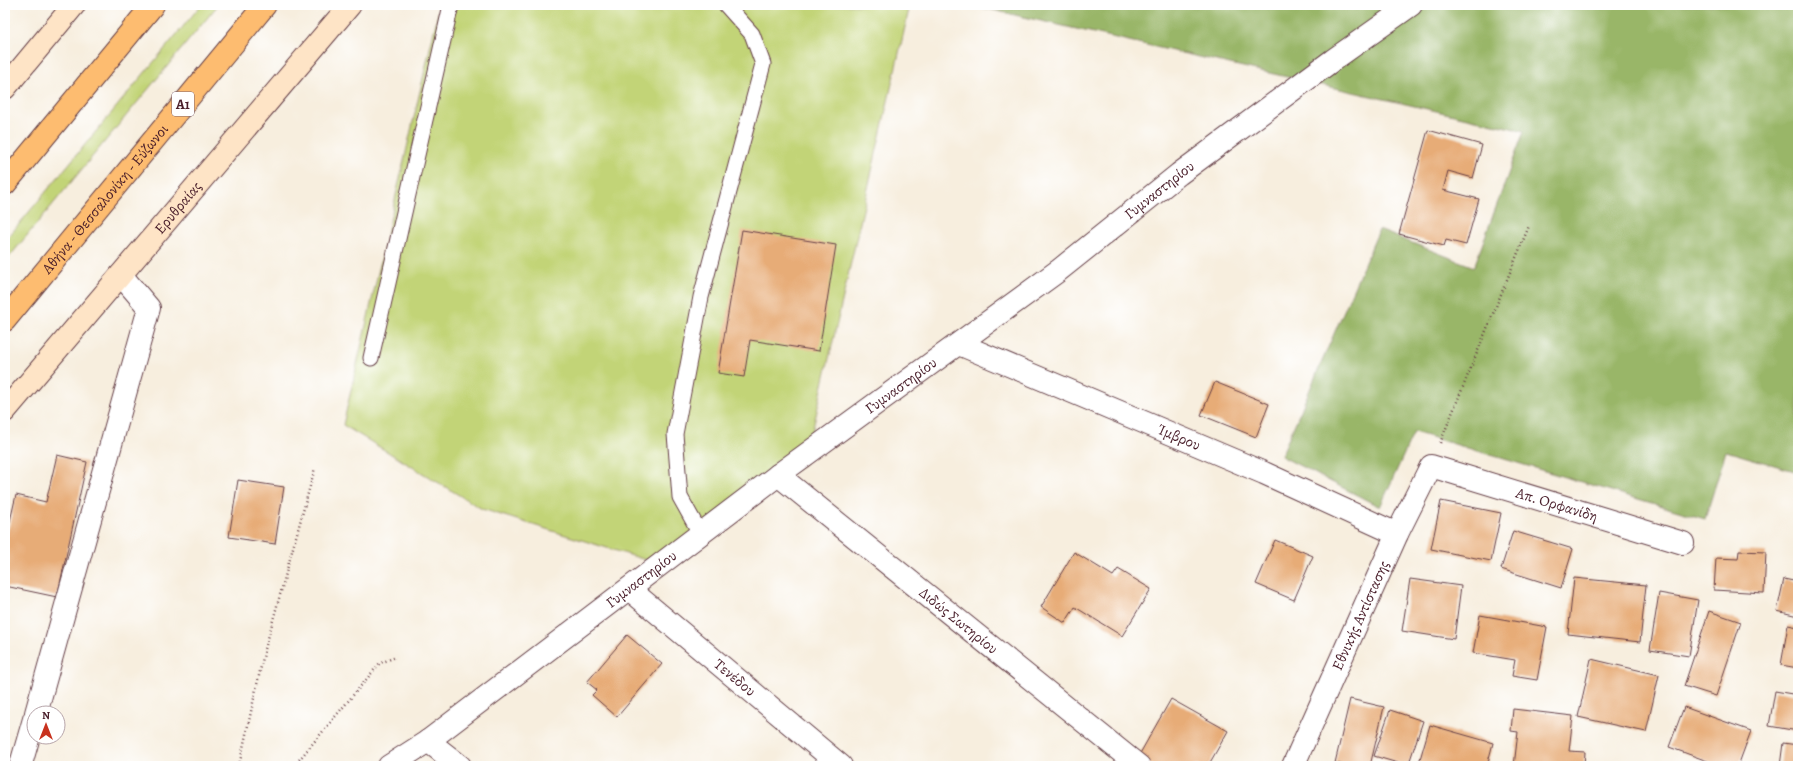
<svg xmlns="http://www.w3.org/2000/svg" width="1803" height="771" font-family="Alegreya,serif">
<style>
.green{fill:#c2d477;stroke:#867a51}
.forest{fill:#99b668;stroke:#726a4a}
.building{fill:#e7ac77}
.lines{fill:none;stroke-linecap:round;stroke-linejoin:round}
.lane-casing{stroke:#643e46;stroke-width:17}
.street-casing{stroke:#643e46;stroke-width:24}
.secondary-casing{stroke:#643e46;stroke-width:24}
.highway-casing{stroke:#643e46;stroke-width:24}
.path{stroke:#643e46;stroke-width:2.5;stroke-dasharray:1 3;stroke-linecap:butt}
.lane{stroke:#fff;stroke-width:15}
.street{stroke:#fff;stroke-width:22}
.secondary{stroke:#fee4c6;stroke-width:22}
.highway{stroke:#fdbc70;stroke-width:22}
.labels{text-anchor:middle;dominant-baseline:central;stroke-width:3;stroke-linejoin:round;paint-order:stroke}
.shield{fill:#fff;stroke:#80626b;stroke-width:1}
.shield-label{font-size:14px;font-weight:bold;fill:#4a1f2b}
.street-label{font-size:15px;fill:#4a1f2b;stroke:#fff}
</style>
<rect width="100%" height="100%" fill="#fff"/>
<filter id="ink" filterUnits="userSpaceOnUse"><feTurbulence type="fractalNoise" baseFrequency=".025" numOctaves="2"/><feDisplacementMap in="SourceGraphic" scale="8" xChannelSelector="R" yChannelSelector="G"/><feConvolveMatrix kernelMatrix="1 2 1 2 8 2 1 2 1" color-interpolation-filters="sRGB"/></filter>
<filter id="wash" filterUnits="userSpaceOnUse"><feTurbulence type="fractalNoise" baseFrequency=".012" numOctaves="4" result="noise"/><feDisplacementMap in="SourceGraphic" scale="16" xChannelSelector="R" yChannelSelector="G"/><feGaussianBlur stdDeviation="0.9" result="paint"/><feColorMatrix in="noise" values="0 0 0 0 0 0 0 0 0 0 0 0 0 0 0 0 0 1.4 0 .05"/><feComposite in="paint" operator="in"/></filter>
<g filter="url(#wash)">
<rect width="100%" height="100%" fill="#f7eede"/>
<!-- green -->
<path class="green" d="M 201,5 L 218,5 L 5,262 L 5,241 Z
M 440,5 L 910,5 L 805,463 L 665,566 L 482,509 L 343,425 Z"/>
<!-- forest -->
<path class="forest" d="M 971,5 L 1798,5 L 1798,472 L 1726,451 L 1705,519 L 1414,432 L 1380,507 L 1281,456 L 1379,230 L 1474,267 L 1524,131 Z"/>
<g id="blocks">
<!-- building -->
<path class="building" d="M 1428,130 L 1482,145 L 1473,178 L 1448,171 L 1443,190 L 1479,199 L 1466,245 L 1446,240 L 1444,246 L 1399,234 Z
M 742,230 L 836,245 L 819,351 L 750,340 L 744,377 L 718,373 Z
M 1215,382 L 1269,404 L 1256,437 L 1201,415 Z
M 57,455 L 87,462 L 57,597 L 5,586 L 5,543 L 16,495 L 46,502 Z
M 238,480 L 284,487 L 275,544 L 229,537 Z
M 1441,501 L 1501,513 L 1491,561 L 1431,549 Z
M 1513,531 L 1573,549 L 1561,588 L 1501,569 Z
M 1275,540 L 1313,556 L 1294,600 L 1256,584 Z
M 1739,551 L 1766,552 L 1764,593 L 1714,590 L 1716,558 L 1738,559 Z
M 1074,552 L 1113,576 L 1118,569 L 1151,589 L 1122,636 L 1075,607 L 1065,623 L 1041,607 Z
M 1574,578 L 1646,585 L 1640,642 L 1568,634 Z
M 1410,579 L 1461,586 L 1454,639 L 1402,631 Z
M 1784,579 L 1798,582 L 1798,616 L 1777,611 Z
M 1659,593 L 1698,600 L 1689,656 L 1650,650 Z
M 1709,611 L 1741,622 L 1716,696 L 1684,686 Z
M 1480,615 L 1547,627 L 1537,680 L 1512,676 L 1515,660 L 1473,653 Z
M 1788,625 L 1798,627 L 1798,668 L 1781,665 Z
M 627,635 L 662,664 L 617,717 L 592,695 L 597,690 L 587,682 Z
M 1591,659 L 1659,675 L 1646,732 L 1578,717 Z
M 1775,691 L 1798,695 L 1798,731 L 1769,726 Z
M 1171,699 L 1228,731 L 1208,766 L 1154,766 L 1138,757 Z
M 1350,699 L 1384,707 L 1370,766 L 1349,766 L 1335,763 Z
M 1684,707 L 1751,731 L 1738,766 L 1721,766 L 1669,747 Z
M 1513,709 L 1573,716 L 1569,751 L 1585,752 L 1584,766 L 1514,766 L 1518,732 L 1511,731 Z
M 1390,710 L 1423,721 L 1408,766 L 1374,756 Z
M 1430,725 L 1493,743 L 1487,766 L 1418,766 Z
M 1783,743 L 1798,745 L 1798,766 L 1780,766 Z"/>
</g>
</g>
<g filter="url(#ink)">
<use href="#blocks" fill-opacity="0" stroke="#643e46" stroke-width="1"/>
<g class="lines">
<!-- lane casing -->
<g class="lane-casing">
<path id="lane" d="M 371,358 L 451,5
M 700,533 L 680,497 L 675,434 L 701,297 L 763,64 L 752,34 L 726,5"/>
</g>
<!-- street casing -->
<g class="street-casing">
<g id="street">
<path id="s1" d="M 959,344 L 1264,473 L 1397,534"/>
<path id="s2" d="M 778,475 L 1139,766"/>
<path id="s3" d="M 629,589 L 841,766"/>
<path d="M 36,713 L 149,308 L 121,275"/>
<path d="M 428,741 L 460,766"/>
<path d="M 21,764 L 34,719"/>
<path id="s4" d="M 389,766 L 428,741 L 778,475 L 1058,271 L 1179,174 L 1333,60 L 1411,5"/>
<path id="s5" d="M 1293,766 L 1397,534 L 1431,466 L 1683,543"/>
</g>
</g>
<!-- secondary casing -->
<g class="secondary-casing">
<g id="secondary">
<path d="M 5,88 L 74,5"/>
<path id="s6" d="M 5,411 L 350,5"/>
</g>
</g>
<!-- highway casing -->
<g class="highway-casing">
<g id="highway">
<path d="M 5,184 L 153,5"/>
<path id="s7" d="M 5,320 L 265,5"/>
</g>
</g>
<!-- path -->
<path class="path" d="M 1440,443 L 1529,226
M 239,766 L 264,653 L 315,468
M 294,766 L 380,663 L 396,657"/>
<!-- lane -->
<use href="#lane" class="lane"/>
<!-- street -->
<use href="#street" class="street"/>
<!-- secondary -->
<use href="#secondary" class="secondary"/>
<!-- highway -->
<use href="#highway" class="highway"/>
</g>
</g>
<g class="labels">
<!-- shield labels -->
<rect class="shield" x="172" y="92" width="22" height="24" rx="3"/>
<g class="shield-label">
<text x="183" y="104">Α1</text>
</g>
<!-- street labels -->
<g class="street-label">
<text stroke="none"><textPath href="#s4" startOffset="962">Γυμναστηρίου</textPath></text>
<text stroke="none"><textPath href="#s7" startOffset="157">Αθήνα - Θεσσαλονίκη - Εύζωνοι</textPath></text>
<text stroke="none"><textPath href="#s6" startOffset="267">Ερυθραίας</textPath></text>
<text stroke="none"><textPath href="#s4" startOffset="638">Γυμναστηρίου</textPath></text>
<text stroke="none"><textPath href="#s1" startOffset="239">Ίμβρου</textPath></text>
<text stroke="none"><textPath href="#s5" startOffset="462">Απ. Ορφανίδη</textPath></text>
<text stroke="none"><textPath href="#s4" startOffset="314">Γυμναστηρίου</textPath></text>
<text stroke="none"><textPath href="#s5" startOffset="165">Εθνικής Αντίστασης</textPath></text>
<text stroke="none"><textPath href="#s2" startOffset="232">Διδώς Σωτηρίου</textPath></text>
<text stroke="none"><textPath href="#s3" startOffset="138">Τενέδου</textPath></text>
</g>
</g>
<!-- margin -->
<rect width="1803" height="771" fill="none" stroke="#fff" stroke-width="20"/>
<!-- north arrow -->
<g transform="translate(46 725)"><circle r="19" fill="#ffffff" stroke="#b7a5aa"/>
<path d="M0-3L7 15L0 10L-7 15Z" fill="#c8321e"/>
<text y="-6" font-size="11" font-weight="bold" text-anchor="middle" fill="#4a1f2b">N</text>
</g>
</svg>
